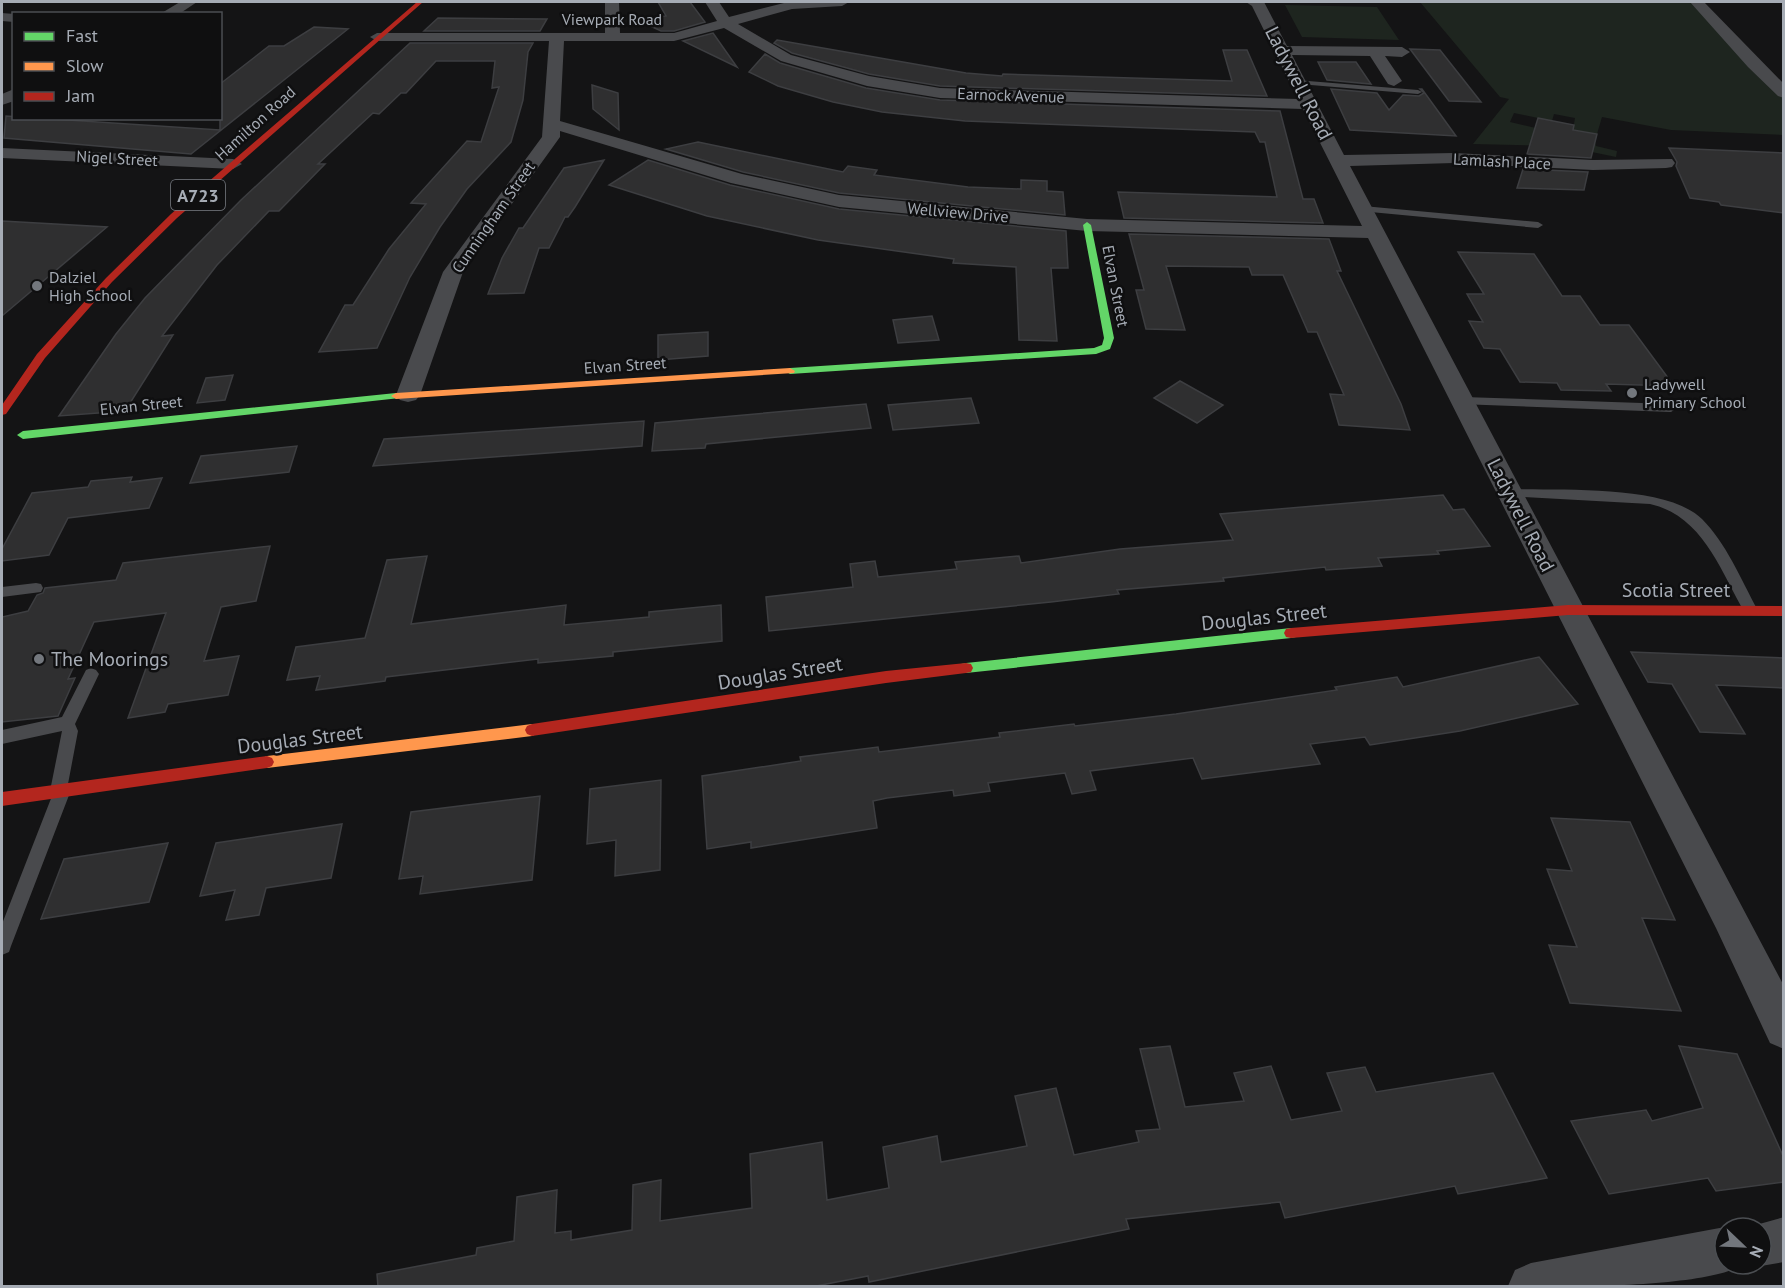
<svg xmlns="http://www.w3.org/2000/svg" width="1785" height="1288" font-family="'PT Sans',sans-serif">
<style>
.green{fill:#1e251f}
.building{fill:#2f2f30;stroke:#3d3e41;stroke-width:1.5}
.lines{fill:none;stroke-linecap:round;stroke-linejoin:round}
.lane{fill:#494a4d;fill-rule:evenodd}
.street{fill:#494a4d;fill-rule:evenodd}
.fast{fill:#63d668;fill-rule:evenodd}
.slow{fill:#ff974d;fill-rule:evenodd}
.jam{fill:#b3261e;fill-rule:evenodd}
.poi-dot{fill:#73777d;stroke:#0f0f10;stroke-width:2}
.labels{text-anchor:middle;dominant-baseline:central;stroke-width:5;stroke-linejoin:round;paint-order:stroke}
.far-street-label{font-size:16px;fill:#a6acb5;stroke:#0f0f10}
.far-poi-label{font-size:16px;fill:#a6acb5;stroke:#0f0f10;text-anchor:start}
.shield{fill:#0f0f10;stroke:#797d84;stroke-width:1.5}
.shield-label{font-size:18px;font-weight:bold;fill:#a6acb5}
.street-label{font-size:20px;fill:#a6acb5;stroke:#0f0f10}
.poi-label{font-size:20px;fill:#a6acb5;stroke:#0f0f10;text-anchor:start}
</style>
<rect width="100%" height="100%" fill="#141415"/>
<!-- green -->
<path class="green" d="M 1420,2 L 1695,2 L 1702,12 L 1783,95 L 1783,135 L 1671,130 L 1602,117 L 1597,134 L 1573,130 L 1575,118 L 1554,114 L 1552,121 L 1514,113 L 1510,122 L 1595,142 L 1596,146 L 1617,151 L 1616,157 L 1563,146 L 1473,144 L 1509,99 L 1500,97 Z
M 1285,5 L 1377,7 L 1399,40 L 1302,37 Z"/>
<!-- building -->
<path class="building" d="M 658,2 L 690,2 L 705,22 L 674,31 L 661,31 L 637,20 L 666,16 Z
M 438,18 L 547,19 L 540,31 L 424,31 Z
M 314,27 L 348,29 L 191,154 L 4,138 L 6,116 L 220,130 L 220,84 L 269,46 L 284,46 Z
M 713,33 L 737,67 L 683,41 Z
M 777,40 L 966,73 L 1002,76 L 1003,74 L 1232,81 L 1223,50 L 1247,50 L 1267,96 L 940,86 L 869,74 L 792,53 L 774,43 Z
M 410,43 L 533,43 L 528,52 L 523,100 L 511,142 L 467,189 L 440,227 L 410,277 L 377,348 L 319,352 L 345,305 L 353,305 L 389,249 L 426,204 L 411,203 L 467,141 L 481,142 L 499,87 L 492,88 L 495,61 L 436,61 L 406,93 L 401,93 L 379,114 L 373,113 L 318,164 L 325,164 L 279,211 L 269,211 L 217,265 L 162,336 L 173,335 L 125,411 L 59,416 L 116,334 L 145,298 L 241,200 Z
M 1410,49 L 1440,50 L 1481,102 L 1449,101 Z
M 765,54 L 780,63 L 866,88 L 940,100 L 1280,111 L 1303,199 L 1314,199 L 1323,223 L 1124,218 L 1118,192 L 1277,197 L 1265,142 L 1260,142 L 1255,132 L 965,121 L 882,112 L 833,102 L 778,86 L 749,72 Z
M 1318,62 L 1356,62 L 1371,84 L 1327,80 Z
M 592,85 L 618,93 L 619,130 L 593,109 Z
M 1331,89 L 1377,93 L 1389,110 L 1403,95 L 1419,96 L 1424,93 L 1420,89 L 1422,89 L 1456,136 L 1350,130 Z
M 1538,118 L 1574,125 L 1573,130 L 1597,134 L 1591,158 L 1527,154 Z
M 698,142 L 843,172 L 848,166 L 877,170 L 874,175 L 968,187 L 1021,189 L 1021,180 L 1047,181 L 1047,191 L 1063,192 L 1065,215 L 839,193 L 743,172 L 666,149 Z
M 1669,148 L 1784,153 L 1784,213 L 1721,205 L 1719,202 L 1690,198 L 1676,166 L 1677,162 Z
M 604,160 L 575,207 L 568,217 L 565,217 L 549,248 L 539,248 L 524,293 L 488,294 L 502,258 L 519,228 L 523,228 L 564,168 Z
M 648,160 L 730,185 L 839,209 L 1066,231 L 1068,268 L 1051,268 L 1057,341 L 1019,340 L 1016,267 L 953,263 L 954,259 L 818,240 L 707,216 L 609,185 Z
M 1523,169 L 1588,172 L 1584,190 L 1517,188 Z
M 2,221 L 107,227 L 2,316 Z
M 1129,234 L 1329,239 L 1341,271 L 1337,271 L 1401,404 L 1410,430 L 1339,425 L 1330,394 L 1344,395 L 1317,332 L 1308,332 L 1283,275 L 1252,275 L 1249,267 L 1166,266 L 1185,330 L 1146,329 L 1136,290 L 1144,290 Z
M 1458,252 L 1534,254 L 1562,296 L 1580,296 L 1600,325 L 1629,325 L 1674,386 L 1606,384 L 1611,391 L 1561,390 L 1557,383 L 1520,382 L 1500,349 L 1484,348 L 1469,321 L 1483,322 L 1467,294 L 1484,294 Z
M 932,316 L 939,340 L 898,343 L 893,320 Z
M 708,332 L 708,356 L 658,360 L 658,335 Z
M 233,375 L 225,400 L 197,403 L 206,378 Z
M 1180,381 L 1223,405 L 1197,423 L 1154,398 Z
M 971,398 L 979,423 L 893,430 L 888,405 Z
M 866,404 L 871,428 L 706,444 L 705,448 L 652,451 L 655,423 Z
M 644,421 L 642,446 L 373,466 L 384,439 Z
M 297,446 L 289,472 L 190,483 L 201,456 Z
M 132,477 L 130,482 L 162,478 L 149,508 L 68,518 L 49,555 L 2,561 L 2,549 L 32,493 L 88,487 L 91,481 Z
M 1443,495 L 1453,510 L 1464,509 L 1490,546 L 1437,551 L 1439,554 L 1378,558 L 1382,566 L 1326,570 L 1325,567 L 1223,578 L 1224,581 L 1117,590 L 1119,594 L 1051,602 L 769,631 L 766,597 L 853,587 L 850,564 L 875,561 L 878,577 L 957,569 L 955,562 L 1019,556 L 1021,563 L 1120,549 L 1233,540 L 1220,514 Z
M 270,546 L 256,601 L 221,607 L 204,661 L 239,656 L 228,695 L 168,704 L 165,712 L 128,718 L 166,613 L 94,622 L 68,679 L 75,678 L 58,716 L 2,722 L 2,617 L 28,611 L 37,595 L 43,593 L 45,588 L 116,580 L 123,563 Z
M 427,556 L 411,624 L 566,605 L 564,625 L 649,617 L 649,612 L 721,605 L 722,641 L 613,652 L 613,656 L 538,663 L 538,659 L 386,677 L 385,681 L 316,690 L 320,676 L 287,680 L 296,647 L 365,638 L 387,560 Z
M 1631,652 L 1784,658 L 1784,688 L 1716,685 L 1745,734 L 1700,732 L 1672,684 L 1648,682 Z
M 1539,657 L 1578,704 L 1460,731 L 1370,745 L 1365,737 L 1310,744 L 1320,764 L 1202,779 L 1193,758 L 1090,771 L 1096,790 L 1072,794 L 1065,773 L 988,783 L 990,791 L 954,796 L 953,790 L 887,798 L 873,801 L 877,828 L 751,848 L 751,842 L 707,849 L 702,776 L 801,761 L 800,757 L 878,747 L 879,752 L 1000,737 L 999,733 L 1074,724 L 1075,726 L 1176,714 L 1337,690 L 1335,687 L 1397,677 L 1403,687 Z
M 661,780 L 660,870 L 615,876 L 616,840 L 587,844 L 590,789 Z
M 540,796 L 532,880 L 420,894 L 423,876 L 399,879 L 411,812 Z
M 1551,818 L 1630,822 L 1675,920 L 1642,918 L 1681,1011 L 1570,1003 L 1549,945 L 1577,947 L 1547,869 L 1572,871 Z
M 342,824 L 331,878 L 266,888 L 259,915 L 226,920 L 235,890 L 200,896 L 216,843 Z
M 168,843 L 149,902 L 41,919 L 64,859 Z
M 1170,1046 L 1185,1107 L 1244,1101 L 1234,1073 L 1271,1066 L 1291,1120 L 1342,1111 L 1327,1073 L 1365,1067 L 1376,1092 L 1493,1073 L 1547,1178 L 1458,1194 L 1455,1186 L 1285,1218 L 1280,1202 L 1126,1219 L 1129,1229 L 869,1282 L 868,1276 L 811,1287 L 378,1287 L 377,1274 L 476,1255 L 477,1248 L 514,1241 L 517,1197 L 557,1190 L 555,1233 L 571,1231 L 571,1240 L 632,1230 L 633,1185 L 661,1180 L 660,1221 L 752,1208 L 750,1154 L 822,1142 L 827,1200 L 889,1188 L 883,1147 L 937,1136 L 941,1162 L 1027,1146 L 1015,1096 L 1056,1088 L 1074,1155 L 1139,1142 L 1136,1131 L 1160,1129 L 1140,1049 Z
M 1679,1046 L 1737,1054 L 1784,1158 L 1784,1182 L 1716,1191 L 1708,1178 L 1609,1194 L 1571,1121 L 1646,1110 L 1652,1121 L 1703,1108 Z"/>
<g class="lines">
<!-- lane -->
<path class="lane" d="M 1296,80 L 1418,90 L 1422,92 L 1418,94 L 1299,84 L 1295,82 Z
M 1363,206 L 1538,222 L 1543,225 L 1538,228 L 1360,211 L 1358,209 Z
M 1463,397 L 1671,404 L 1677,408 L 1671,412 L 1459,404 L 1457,401 Z
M 1510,489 C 1560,491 1666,484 1702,519 C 1726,543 1741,579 1757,609 L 1750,614 L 1745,613 C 1720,570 1703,516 1650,504 L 1505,496 L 1503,493 L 1505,490 Z
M 36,583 L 41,584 L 43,588 L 41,592 L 2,597 L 2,587 Z
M 91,668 L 96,670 L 99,674 L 75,724 L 78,731 L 68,784 L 71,790 L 11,946 L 9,952 L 2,955 L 2,924 L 52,796 L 50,791 L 62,731 L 2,744 L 2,730 L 62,717 L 86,670 Z"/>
<!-- street -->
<path class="street" d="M 180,2 L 197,2 L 179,14 L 160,14 Z
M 605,2 L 619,2 L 620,33 L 674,33 L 717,21 L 705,2 L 719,2 L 729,17 L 788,2 L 849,2 L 842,6 L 792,9 L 738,24 L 791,55 L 869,76 L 940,88 L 1298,99 L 1252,6 L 1246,2 L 1264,2 L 1287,46 L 1402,47 L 1410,52 L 1402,57 L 1385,56 L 1402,81 L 1394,86 L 1388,84 L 1370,56 L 1292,55 L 1344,155 L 1454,153 L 1593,160 L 1672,159 L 1675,163 L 1672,167 L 1666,168 L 1593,170 L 1454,163 L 1350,166 L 1784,986 L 1784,1049 L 1770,1043 L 1716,928 L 1368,238 L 1087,231 L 839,207 L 731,183 L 560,131 L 560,137 L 463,272 L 420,395 L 416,400 L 408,402 L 400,400 L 396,395 L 443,272 L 542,137 L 549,41 L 377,41 L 370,37 L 377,33 L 605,33 ZM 724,28 L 781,61 L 867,86 L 940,98 L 1303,109 L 1362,226 L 1087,219 L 839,195 L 742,174 L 560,121 L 564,41 L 674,41 Z
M 1690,2 L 1704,2 L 1784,84 L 1784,98 L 1778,96 L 1748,67 Z
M 2,13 L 14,14 L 14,22 L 2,21 Z
M 14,89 L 14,101 L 2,105 L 2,94 Z
M 2,148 L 233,159 L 242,164 L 233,169 L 2,158 Z
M 1784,1217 L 1784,1262 L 1761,1266 L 1755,1264 L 1761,1264 L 1761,1228 L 1745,1228 Z
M 1725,1227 L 1725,1264 L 1742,1264 C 1715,1288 1548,1288 1508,1286 L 1515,1270 L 1531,1263 Z"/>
<!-- fast -->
<path class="fast" d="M 1087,222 L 1091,225 L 1114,338 L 1110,349 L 1096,354 L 790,374 L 785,371 L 790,368 L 1094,348 L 1102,345 L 1104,338 L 1083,225 Z
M 396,393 L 401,396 L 400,398 L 23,439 L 17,435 L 23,431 Z
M 1291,628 L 1296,629 L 1298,633 L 1296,637 L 1291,638 L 966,673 L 961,672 L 959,668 L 961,664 L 966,663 Z"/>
<!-- slow -->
<path class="slow" d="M 790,368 L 795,371 L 794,373 L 396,399 L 391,396 L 396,393 Z
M 532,724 L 537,726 L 539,730 L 537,734 L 532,736 L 267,768 L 262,766 L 260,762 L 262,758 L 267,756 Z"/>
<!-- jam -->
<path class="jam" d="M 417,2 L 423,2 L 177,218 L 112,282 L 45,358 L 6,414 L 2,415 L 2,405 L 37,354 L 106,278 L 171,214 Z
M 1568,605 L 1784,606 L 1784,616 L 1568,615 L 1291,638 L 1286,637 L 1284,633 L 1286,629 L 1291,628 Z
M 966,663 L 971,664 L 973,668 L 971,672 L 966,673 L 886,683 L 532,736 L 527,734 L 525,730 L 527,726 L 532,724 L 886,671 Z
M 267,756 L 272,758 L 274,762 L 272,766 L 267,768 L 2,806 L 2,792 Z"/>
</g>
<!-- markers -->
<g class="poi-dot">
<circle cx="37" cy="286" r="6"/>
<circle cx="1632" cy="393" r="6"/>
<circle cx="39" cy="659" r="6"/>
</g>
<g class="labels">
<!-- far-street labels -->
<g class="far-street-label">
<text x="612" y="19">Viewpark Road</text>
<text transform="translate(1011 95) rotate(2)">Earnock Avenue</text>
<text transform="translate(255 123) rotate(-42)">Hamilton Road</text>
<text transform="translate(117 158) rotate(3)">Nigel Street</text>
<text transform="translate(1502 161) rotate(3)">Lamlash Place</text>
<text transform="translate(958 212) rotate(5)">Wellview Drive</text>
<text transform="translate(493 217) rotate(-55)">Cunningham Street</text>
<text transform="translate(1116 286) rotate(79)">Elvan Street</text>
<text transform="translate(625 365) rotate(-4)">Elvan Street</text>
<text transform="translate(141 405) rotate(-6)">Elvan Street</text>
</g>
<!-- far-poi labels -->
<g class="far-poi-label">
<text x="49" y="277">Dalziel<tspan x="49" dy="18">High School</tspan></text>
<text x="1644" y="384">Ladywell<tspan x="1644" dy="18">Primary School</tspan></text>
</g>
<!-- shield labels -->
<rect class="shield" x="171" y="180" width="54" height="30" rx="4.5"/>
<g class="shield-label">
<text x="198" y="195">A723</text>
</g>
<!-- street labels -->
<g class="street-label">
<text transform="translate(1299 83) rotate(63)">Ladywell Road</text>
<text transform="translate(1521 515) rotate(63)">Ladywell Road</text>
<text x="1676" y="590">Scotia Street</text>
<text transform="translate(1264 617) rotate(-6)">Douglas Street</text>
<text transform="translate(780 673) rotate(-9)">Douglas Street</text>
<text transform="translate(300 739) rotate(-7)">Douglas Street</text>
</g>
<!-- poi labels -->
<g class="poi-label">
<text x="51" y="659">The Moorings</text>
</g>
</g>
<!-- border -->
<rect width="1785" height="1288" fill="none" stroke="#a6acb5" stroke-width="6"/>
<!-- legend -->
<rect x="12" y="12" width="210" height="108" fill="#0f0f10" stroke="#4b4e52" stroke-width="1.5"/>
<rect x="24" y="32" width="30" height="9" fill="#63d668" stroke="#4b4e52" stroke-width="1.5"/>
<text x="66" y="42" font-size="18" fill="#a6acb5">Fast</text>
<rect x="24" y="62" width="30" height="9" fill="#ff974d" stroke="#4b4e52" stroke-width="1.5"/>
<text x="66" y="72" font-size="18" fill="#a6acb5">Slow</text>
<rect x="24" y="92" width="30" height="9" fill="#b3261e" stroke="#4b4e52" stroke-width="1.5"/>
<text x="66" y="102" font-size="18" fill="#a6acb5">Jam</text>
<!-- north arrow -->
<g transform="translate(1743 1246) rotate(113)"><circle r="28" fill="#0f0f10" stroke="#4b4e52" stroke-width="1.5"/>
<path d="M0-4.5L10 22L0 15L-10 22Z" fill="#73777d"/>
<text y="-9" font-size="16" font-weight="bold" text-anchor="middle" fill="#a6acb5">N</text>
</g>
</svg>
